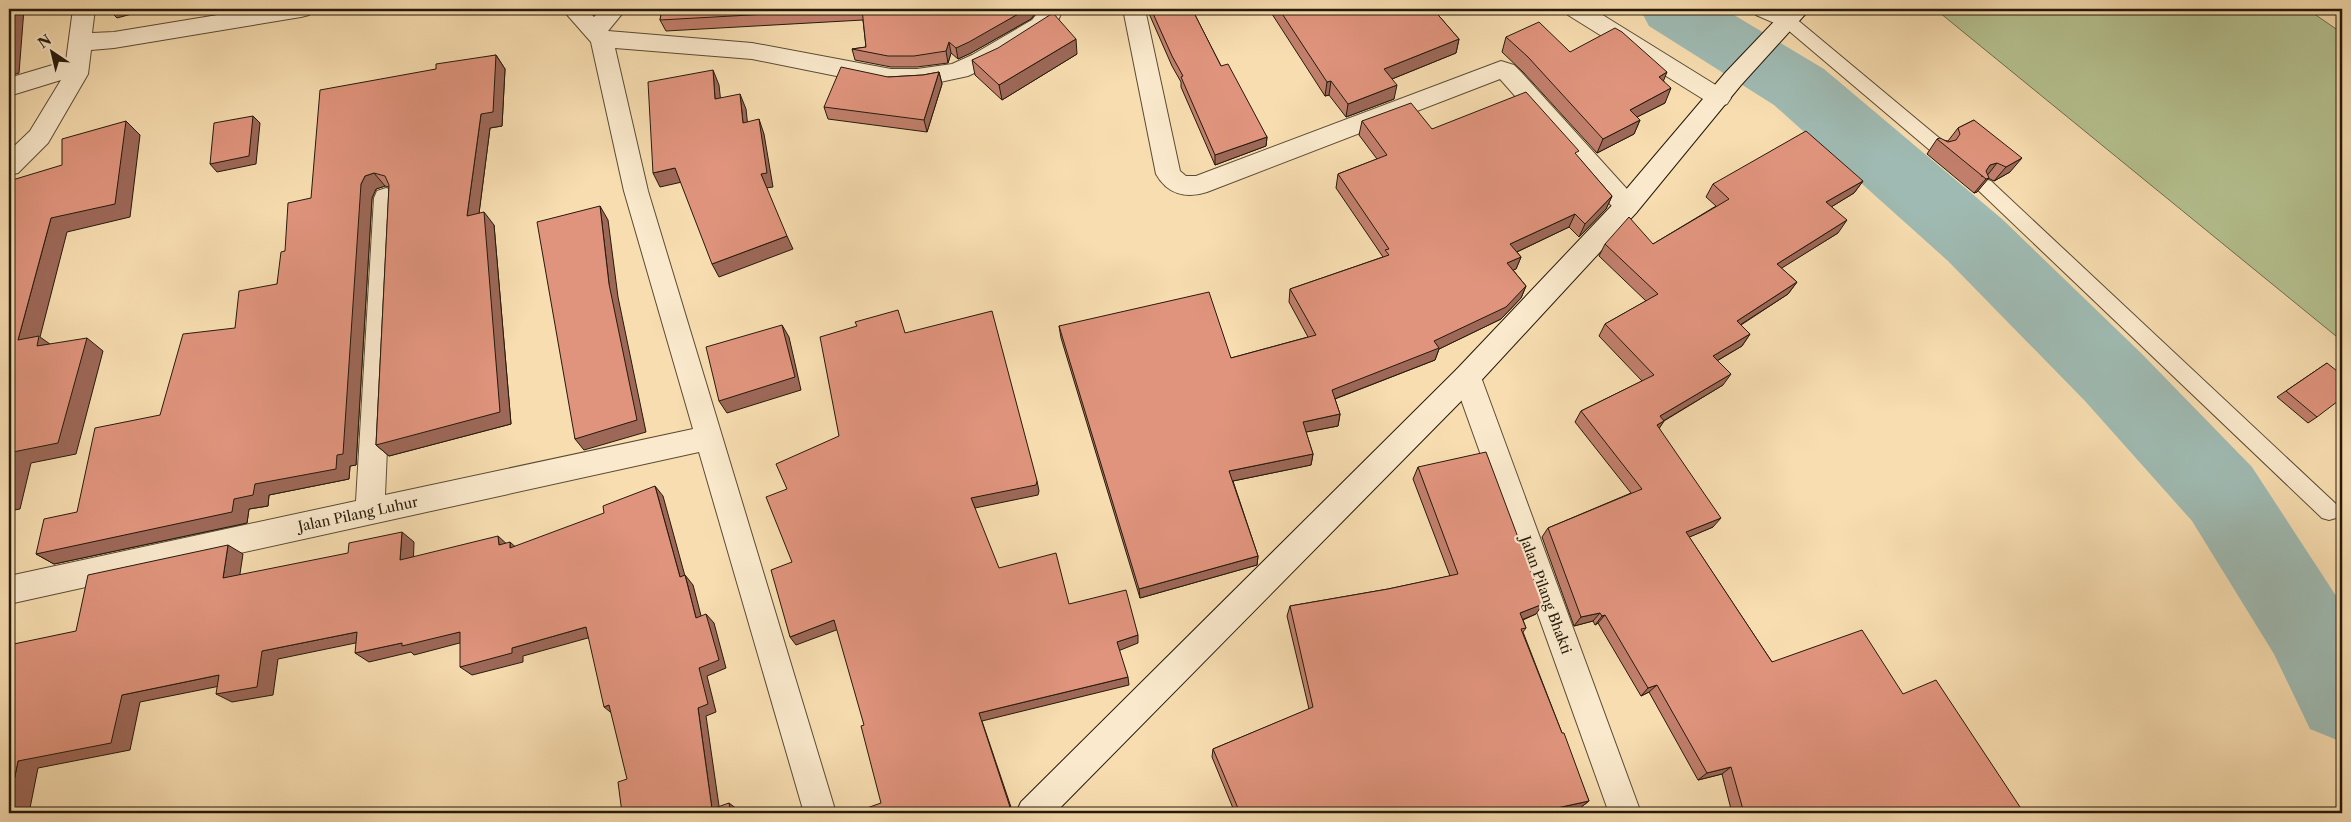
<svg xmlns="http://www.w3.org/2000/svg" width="2351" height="822" font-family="'Libre Caslon Text',serif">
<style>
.green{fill:#b6c291;stroke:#6e6e4e}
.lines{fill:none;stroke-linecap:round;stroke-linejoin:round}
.river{fill:#9fbab2;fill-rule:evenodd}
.lane-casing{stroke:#5a4b34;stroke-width:2}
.street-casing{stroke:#5a4b34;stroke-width:2}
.secondary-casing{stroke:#251a0b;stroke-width:2}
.lane{fill:#fae9cc;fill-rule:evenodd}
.street{fill:#fae9cc;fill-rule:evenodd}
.secondary{fill:#fae9cc;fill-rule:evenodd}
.wall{fill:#c17f6c;stroke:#251a0b}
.shaded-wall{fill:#9d6858;stroke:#251a0b}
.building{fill:#e0947d;stroke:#251a0b}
.labels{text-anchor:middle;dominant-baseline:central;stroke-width:4.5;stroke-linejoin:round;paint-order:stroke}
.street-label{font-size:14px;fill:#251a0b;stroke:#fae9cc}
</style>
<rect width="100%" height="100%" fill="#f7ddb0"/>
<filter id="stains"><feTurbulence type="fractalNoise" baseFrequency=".004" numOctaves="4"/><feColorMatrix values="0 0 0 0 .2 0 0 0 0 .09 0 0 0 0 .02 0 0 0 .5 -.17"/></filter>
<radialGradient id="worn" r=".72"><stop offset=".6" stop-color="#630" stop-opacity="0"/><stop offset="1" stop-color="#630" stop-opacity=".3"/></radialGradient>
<!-- green -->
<path class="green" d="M 1948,9 L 2307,9 L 2342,33 L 2342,341 L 1940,13 Z"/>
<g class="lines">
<!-- river -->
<path class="river" d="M 1640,9 L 1724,9 L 1824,69 L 2002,219 L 2141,353 L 2252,467 L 2342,605 L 2342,742 L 2310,729 L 2274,654 L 2192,521 L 2085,401 L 1948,261 L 1774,105 L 1649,26 Z"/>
<!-- lane casing -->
<g class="lane-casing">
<path id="lane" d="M 1788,15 L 1794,17 L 1944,142 L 1947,147 L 1944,152 L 1938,154 L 1932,152 L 1782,25 L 1780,21 L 1782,17 Z
M 1985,179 L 1991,181 L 2336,504 L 2339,511 L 2336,518 L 2329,520 L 2322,518 L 1979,191 L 1976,186 L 1979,181 Z"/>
</g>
<!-- street casing -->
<g class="street-casing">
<path id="street" d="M 73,9 L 95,9 L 92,33 L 114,32 L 254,9 L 312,9 L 309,15 L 301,17 L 114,48 L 91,50 L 88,74 L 48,143 L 18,173 L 9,175 L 9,151 L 30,131 L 61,80 L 9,96 L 9,78 L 66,61 Z
M 562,9 L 586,9 L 594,17 L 602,9 L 626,9 L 608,31 L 752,43 L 891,69 L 917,69 L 952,64 L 972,55 L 1032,20 L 1041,9 L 1063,9 L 1057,23 L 1048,32 L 999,61 L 968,76 L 926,85 L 891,87 L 752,59 L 615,48 L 648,191 L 836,813 L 804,813 L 699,452 L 9,604 L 9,576 L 356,501 L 374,198 L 377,191 L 386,188 L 395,191 L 398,198 L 385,495 L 693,429 L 624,191 L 591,42 Z
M 1123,9 L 1145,9 L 1180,171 L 1186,176 L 1196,176 L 1501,61 L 1514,65 L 1522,73 L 1636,199 L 1639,206 L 1636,213 L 1627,216 L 1618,213 L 1500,79 L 1207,192 C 1186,199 1167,194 1156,174 Z
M 1565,9 L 1593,9 L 1727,92 L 1731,98 L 1727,104 L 1719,107 L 1711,104 L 1568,15 Z
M 1753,9 C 1768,8 1790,5 1799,21 L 1796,27 L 1788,29 L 1756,15 Z
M 1467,365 L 1477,369 L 1481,377 L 1641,813 L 1609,813 L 1453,377 L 1457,369 Z"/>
</g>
<!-- secondary casing -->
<g class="secondary-casing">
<path id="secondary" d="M 1786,9 L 1810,9 L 1741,85 L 1636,213 L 1477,385 L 1055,813 L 1016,813 L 1021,802 L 1457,369 L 1618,199 L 1725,73 Z"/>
</g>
<!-- lane -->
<use href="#lane" class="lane"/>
<!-- street -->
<use href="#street" class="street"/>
<!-- secondary -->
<use href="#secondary" class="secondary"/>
</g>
<!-- wall -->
<path class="wall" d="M 662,9 L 1038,9 L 1038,10 L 1031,19 L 971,53 L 958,59 L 951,53 L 948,63 L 917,67 L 891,67 L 855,60 L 852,49 L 866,47 L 863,20 L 666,31 L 660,20 Z
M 1147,9 L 1192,9 L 1221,66 L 1267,137 L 1266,146 L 1215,165 L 1181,87 L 1181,82 L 1172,66 Z
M 1272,9 L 1433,9 L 1459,39 L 1456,53 L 1392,79 L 1394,99 L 1346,117 L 1329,95 L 1325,96 L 1272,14 Z
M 1506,37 L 1570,52 L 1664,81 L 1665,103 L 1637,117 L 1640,120 L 1634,134 L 1597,153 L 1523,72 L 1502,52 Z
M 1077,54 L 1002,100 L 975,75 L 972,60 Z
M 496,55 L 505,69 L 502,126 L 490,128 L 479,213 L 494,225 L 511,424 L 389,456 L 376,445 L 389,187 L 385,186 L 376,189 L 372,198 L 356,465 L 350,466 L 349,479 L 269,495 L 268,506 L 249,509 L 247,523 L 54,564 L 36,554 L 77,512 L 235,328 L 277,284 L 285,251 L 311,198 L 436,69 Z
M 939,72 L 942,84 L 927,132 L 828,119 L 824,107 L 888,77 L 923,75 Z
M 1974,120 L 2010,172 L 1994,181 L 1988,178 L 1977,192 L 1974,193 L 1927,154 L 1937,139 L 1948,141 L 1958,128 Z
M 1362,121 L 1432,129 L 1577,156 L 1612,196 L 1606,209 L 1579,237 L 1569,227 L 1517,252 L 1521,257 L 1516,269 L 1513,270 L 1526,286 L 1521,298 L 1501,319 L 1439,349 L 1435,360 L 1335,399 L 1340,414 L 1338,426 L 1306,432 L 1313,454 L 1311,465 L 1233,481 L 1258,556 L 1257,565 L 1140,598 L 1061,338 L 1059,326 L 1231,358 L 1308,337 L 1289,302 L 1290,289 L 1383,257 L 1336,188 L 1338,174 L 1377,159 L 1359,135 Z
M 1863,181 L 1854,193 L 1831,207 L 1838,233 L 1781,268 L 1797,282 L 1788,294 L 1741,325 L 1750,334 L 1742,346 L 1717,361 L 1723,385 L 1664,421 L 1659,428 L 1713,527 L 1689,537 L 1772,662 L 1903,694 L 2024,813 L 1732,813 L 1722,774 L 1698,780 L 1649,692 L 1641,696 L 1598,623 L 1595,625 L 1593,621 L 1574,626 L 1542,537 L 1548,528 L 1631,493 L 1575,422 L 1581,411 L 1642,381 L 1599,336 L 1605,324 L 1646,301 L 1599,256 L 1605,244 L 1653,244 L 1716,206 L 1706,197 L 1713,184 Z
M 2327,363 L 2317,417 L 2308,423 L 2277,397 Z
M 1418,467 L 1536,614 L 1523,620 L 1526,628 L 1523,632 L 1562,733 L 1589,801 L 1580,808 L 1556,813 L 1235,813 L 1212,757 L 1213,749 L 1309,709 L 1287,616 L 1290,606 L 1388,589 L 1450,576 L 1413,479 Z"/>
<!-- shaded-wall -->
<path class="shaded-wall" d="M 9,9 L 24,9 L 19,73 L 9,76 Z
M 108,9 L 150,9 L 117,18 Z
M 1027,9 L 1038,9 L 1038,10 L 1031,19 L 971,53 L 958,59 L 956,48 Z
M 1076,39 L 1077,54 L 1002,100 L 999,85 Z
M 1459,39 L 1456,53 L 1382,83 L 1384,69 Z
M 949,42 L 951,53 L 948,63 L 946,51 Z
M 496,55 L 505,69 L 502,126 L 490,128 L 477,229 L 467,216 L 481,114 Z
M 713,70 L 719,85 L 722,113 L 715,99 Z
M 939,72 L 942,84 L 927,132 L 924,120 Z
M 1667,72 L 1661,87 L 1659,77 Z
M 1331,81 L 1329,95 L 1325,96 L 1327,82 Z
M 1397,85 L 1394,99 L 1346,117 L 1348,104 Z
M 1671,88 L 1665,103 L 1623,124 L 1630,110 Z
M 740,94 L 746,109 L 749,137 L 743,123 Z
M 253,116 L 260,123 L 256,164 L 217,172 L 210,164 Z
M 759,119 L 764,134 L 773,187 L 766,188 L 761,174 Z
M 1640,120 L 1634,134 L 1597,153 L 1603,139 Z
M 126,121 L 140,135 L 130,217 L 67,232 L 40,337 L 57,349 L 54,359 L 18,340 L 51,218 Z
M 1267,137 L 1266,146 L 1215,165 L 1215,155 Z
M 2022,158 L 2010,172 L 1994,181 L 2006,167 Z
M 1997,163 L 1986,177 L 1981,176 L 1990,165 Z
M 675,168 L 682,182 L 660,187 L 653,173 Z
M 374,173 L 385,186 L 376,189 L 372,198 L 356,465 L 350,466 L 349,479 L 269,495 L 268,506 L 249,509 L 247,523 L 54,564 L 36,554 L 234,499 L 255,484 L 361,184 L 365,176 Z
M 1989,178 L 1977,192 L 1974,193 L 1986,179 Z
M 1863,181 L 1854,193 L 1818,215 L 1826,202 Z
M 1612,196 L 1606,209 L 1579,237 L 1585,224 Z
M 600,206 L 608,220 L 618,297 L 646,432 L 584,450 L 575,439 L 609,284 Z
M 484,212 L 494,225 L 511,424 L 389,456 L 376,445 Z
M 1575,214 L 1569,227 L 1506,257 L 1510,244 Z
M 1847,220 L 1838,233 L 1769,276 L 1777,264 Z
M 787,236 L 793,249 L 719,277 L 712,264 Z
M 1521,257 L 1516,269 L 1502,275 L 1507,263 Z
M 1797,282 L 1788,294 L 1729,332 L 1737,321 Z
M 1526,286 L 1521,298 L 1501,319 L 1439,349 L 1435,360 L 1329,401 L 1332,390 L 1434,341 Z
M 782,325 L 789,337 L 801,390 L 727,413 L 719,401 Z
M 1750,334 L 1742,346 L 1706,367 L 1713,356 Z
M 87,338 L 103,351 L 76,454 L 31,463 L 20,509 L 9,511 L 9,467 L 13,452 Z
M 1731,374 L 1723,385 L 1653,427 L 1660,416 Z
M 1340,414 L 1338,426 L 1301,433 L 1303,422 Z
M 1664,421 L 1657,432 L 1657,425 Z
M 1313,454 L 1311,465 L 1228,482 L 1229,471 Z
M 1037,481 L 1039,491 L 1038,495 L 975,508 L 971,498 Z
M 655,486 L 663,496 L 688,587 L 680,577 Z
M 1721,518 L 1713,527 L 1678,542 L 1686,532 Z
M 402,532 L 414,542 L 413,570 L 400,560 Z
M 498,536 L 509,546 L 499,545 Z
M 510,542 L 521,552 L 510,548 Z
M 228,545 L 243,554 L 238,587 L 223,578 Z
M 1258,556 L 1257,565 L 1140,598 L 1139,589 Z
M 685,575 L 693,585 L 704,627 L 696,618 Z
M 1543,604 L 1536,614 L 1514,623 L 1520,613 Z
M 1600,613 L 1593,621 L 1574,626 L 1581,617 Z
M 706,614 L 714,623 L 726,668 L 707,676 L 716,712 L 706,716 L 720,813 L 712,809 L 698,708 L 699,668 Z
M 1605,615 L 1598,623 L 1595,625 L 1602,616 Z
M 834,620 L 839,629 L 796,645 L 790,637 Z
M 586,627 L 595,636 L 523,656 L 523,662 L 472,675 L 460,667 L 512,648 Z
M 357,632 L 370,640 L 278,659 L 273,695 L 232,702 L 216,694 L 262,651 Z
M 460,632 L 471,640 L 414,655 L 411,652 L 369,662 L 355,653 L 402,643 Z
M 1138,635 L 1138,643 L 1118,651 L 1117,642 Z
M 219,675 L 235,683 L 140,702 L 130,750 L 38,768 L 29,813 L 9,813 L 9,806 L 18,761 L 122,695 Z
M 1128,677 L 1129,685 L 982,721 L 1013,813 L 995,813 L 979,713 Z
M 1657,685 L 1649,692 L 1641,696 L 1648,688 Z
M 609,705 L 614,715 L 604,707 Z
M 1731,767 L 1722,774 L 1698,780 L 1707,773 Z
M 1589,801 L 1580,808 L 1556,813 L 1534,813 Z
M 729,803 L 737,809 L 738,813 L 731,813 Z"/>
<!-- building -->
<path class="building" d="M 662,9 L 858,9 L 660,20 Z
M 862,9 L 1027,9 L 969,42 L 956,48 L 949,42 L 946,51 L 914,56 L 888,56 L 852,49 L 866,47 Z
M 1151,9 L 1192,9 L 1221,66 L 1228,64 L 1267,137 L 1215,155 L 1181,77 L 1183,76 L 1172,56 Z
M 1279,9 L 1433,9 L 1459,39 L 1384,69 L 1397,85 L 1348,104 L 1331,81 L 1327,82 Z
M 1053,13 L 1076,39 L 999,85 L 972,60 L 998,48 Z
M 1539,22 L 1570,52 L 1615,28 L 1622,32 L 1667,72 L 1659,77 L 1671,88 L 1630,110 L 1640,120 L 1603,139 L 1528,57 L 1506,37 Z
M 496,55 L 493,112 L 481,114 L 467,216 L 484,212 L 500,412 L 376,445 L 389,185 L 385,176 L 374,173 L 365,176 L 361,184 L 343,454 L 337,455 L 336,469 L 255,484 L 253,495 L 234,499 L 232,512 L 36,554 L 44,519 L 77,512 L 95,428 L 160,415 L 183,334 L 235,328 L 239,291 L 277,284 L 281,252 L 285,251 L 288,203 L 311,198 L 320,90 L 436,69 L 436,64 Z
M 841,67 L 888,77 L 923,75 L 939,72 L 924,120 L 824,107 Z
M 713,70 L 715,99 L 740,94 L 743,123 L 759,119 L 767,173 L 761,174 L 787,236 L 712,264 L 675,168 L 653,173 L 648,82 Z
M 1526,92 L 1579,151 L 1575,153 L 1612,196 L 1585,224 L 1575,214 L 1510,244 L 1521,257 L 1507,263 L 1526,286 L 1506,307 L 1434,341 L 1439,348 L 1332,390 L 1340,414 L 1303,422 L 1313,454 L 1229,471 L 1258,556 L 1139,589 L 1059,326 L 1209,292 L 1231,358 L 1316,335 L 1290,289 L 1389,255 L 1385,250 L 1389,249 L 1338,174 L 1387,155 L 1362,121 L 1411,103 L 1432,129 Z
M 253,116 L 249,156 L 210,164 L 214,123 Z
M 1974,120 L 2022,158 L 2006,167 L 1997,163 L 1990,165 L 1986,171 L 1989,178 L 1986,179 L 1937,139 L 1940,138 L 1948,142 L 1956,140 L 1960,134 L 1958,128 Z
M 126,121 L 115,204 L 51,218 L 18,340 L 39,336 L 37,346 L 87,338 L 58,443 L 13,452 L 9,467 L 9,181 L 62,165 L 62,139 Z
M 1806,131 L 1863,181 L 1826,202 L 1847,220 L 1777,264 L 1797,282 L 1737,321 L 1750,334 L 1713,356 L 1731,374 L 1660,416 L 1664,421 L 1657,425 L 1721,518 L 1686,532 L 1772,662 L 1862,630 L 1903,694 L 1936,680 L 2024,813 L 1744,813 L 1731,767 L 1707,773 L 1657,685 L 1648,688 L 1605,615 L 1602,616 L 1600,613 L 1581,617 L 1548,528 L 1642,489 L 1581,411 L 1654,375 L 1605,324 L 1658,294 L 1605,244 L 1629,217 L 1653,244 L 1729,199 L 1713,184 Z
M 600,206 L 609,284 L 637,420 L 575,439 L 537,222 Z
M 898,310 L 905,333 L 992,311 L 1037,481 L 1036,485 L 971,498 L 999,568 L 1056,553 L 1069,604 L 1126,590 L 1138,635 L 1117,642 L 1128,677 L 979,713 L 1010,807 L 995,813 L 853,813 L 881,803 L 861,726 L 864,725 L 834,620 L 790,637 L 771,570 L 792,562 L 766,497 L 787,489 L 776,464 L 839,436 L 820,337 L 857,326 L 855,322 Z
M 782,325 L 795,377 L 719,401 L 706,347 Z
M 2327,363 L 2342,375 L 2342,398 L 2317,417 L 2286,391 Z
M 1486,452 L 1543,604 L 1520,613 L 1526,628 L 1521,629 L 1562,733 L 1564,733 L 1589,801 L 1534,813 L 1240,813 L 1213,749 L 1313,707 L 1290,606 L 1388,589 L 1458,574 L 1418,467 Z
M 655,486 L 680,577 L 685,575 L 696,618 L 706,614 L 719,660 L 699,668 L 708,704 L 698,708 L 712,809 L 729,803 L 731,813 L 622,813 L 618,782 L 627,779 L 609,705 L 604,707 L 586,627 L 512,648 L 512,653 L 460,667 L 460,632 L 402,646 L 402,643 L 355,653 L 357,632 L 262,651 L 257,687 L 216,694 L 219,675 L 122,695 L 111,743 L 18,761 L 9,806 L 9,645 L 76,631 L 88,575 L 228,545 L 223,578 L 348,553 L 349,543 L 402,532 L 400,560 L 498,536 L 499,545 L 510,542 L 510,548 L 604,513 L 603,506 Z"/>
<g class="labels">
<!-- street labels -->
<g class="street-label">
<text transform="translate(358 514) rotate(-12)">Jalan Pilang Luhur</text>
<text transform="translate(1546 595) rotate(70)">Jalan Pilang Bhakti</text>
</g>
</g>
<!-- margin -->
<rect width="2351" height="822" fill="none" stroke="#f7ddb0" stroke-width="30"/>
<rect x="10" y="10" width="2331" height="802" fill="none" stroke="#251a0b" stroke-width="2.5"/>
<rect x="15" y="15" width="2321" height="792" fill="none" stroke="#251a0b"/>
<!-- north arrow -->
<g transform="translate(52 52) rotate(325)" stroke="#fae9cc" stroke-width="4" paint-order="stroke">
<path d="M0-4L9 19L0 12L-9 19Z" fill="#251a0b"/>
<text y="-8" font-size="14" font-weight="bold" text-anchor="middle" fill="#251a0b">N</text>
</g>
<rect width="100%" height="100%" filter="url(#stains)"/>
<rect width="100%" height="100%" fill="url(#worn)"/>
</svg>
